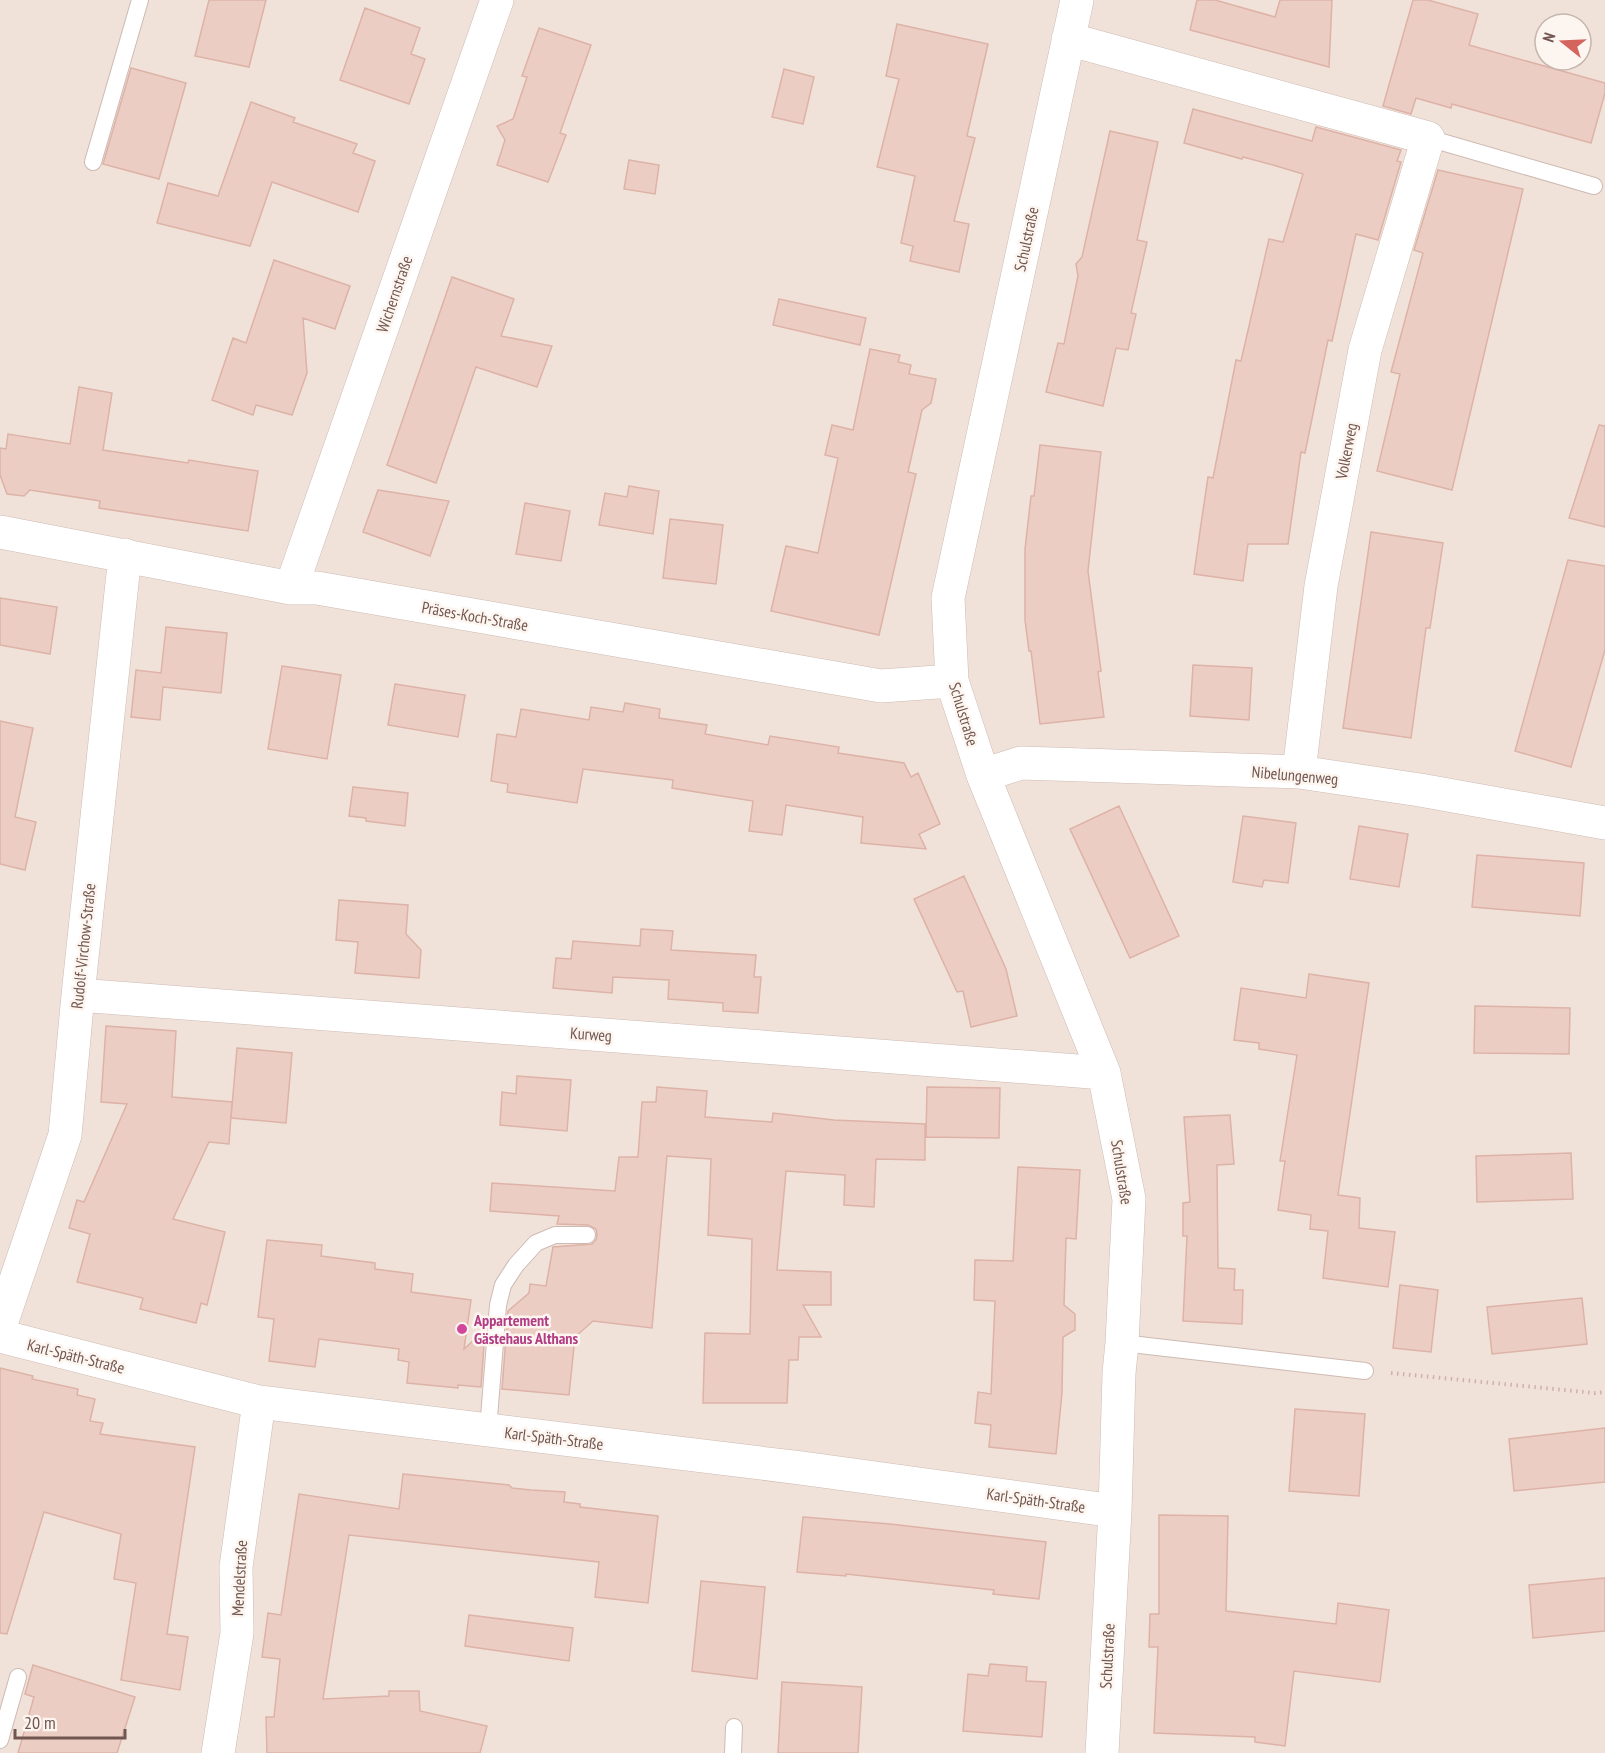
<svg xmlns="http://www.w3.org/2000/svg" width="1605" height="1753" font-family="'PT Sans Narrow',sans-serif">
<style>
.residential{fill:#f1e2d9;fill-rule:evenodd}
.building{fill:#eccdc4;stroke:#ddb2a7;stroke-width:1.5}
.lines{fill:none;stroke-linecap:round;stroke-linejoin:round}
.lane-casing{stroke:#cdbab3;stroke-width:18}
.street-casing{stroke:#cdbab3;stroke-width:34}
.path{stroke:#d1b0a7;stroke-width:4;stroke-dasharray:1.5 4.5;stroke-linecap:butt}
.lane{stroke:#fff;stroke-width:16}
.street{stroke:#fff;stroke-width:33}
.hotel-dot{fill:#d1479c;stroke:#fdf5ef;stroke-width:2}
.labels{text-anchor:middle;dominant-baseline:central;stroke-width:5;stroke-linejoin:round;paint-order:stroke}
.street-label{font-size:16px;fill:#715650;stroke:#fdf5ef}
.hotel-label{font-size:16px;font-weight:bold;fill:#b23c85;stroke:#fdf5ef;text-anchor:start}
</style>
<rect width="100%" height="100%" fill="#faf1e9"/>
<!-- residential -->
<path class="residential" d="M 0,0 L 1605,0 L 1605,1753 L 0,1753 ZM 1545,24 L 1581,24 L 1581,60 L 1545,60 Z"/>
<!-- building -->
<path class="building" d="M 209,0 L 266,0 L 249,67 L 195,56 Z
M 1197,0 L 1215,0 L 1275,17 L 1280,0 L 1332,0 L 1329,67 L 1190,30 Z
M 1413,0 L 1428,0 L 1478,14 L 1469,45 L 1605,83 L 1605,93 L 1591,143 L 1452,104 L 1451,108 L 1416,98 L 1411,114 L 1383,106 Z
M 365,8 L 420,28 L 411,54 L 425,59 L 409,104 L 340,80 Z
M 897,24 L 988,44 L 967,136 L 975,138 L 954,221 L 969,224 L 959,272 L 910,261 L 913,246 L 901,243 L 915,176 L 877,167 L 899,79 L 886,76 Z
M 539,28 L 591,45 L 560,133 L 566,135 L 548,182 L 497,165 L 505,140 L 497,126 L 513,119 L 527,77 L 522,76 Z
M 131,68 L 186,83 L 159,179 L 103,164 Z
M 784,69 L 814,77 L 803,124 L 772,117 Z
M 251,102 L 295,118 L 293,122 L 357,144 L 353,153 L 375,161 L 358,212 L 272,182 L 250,246 L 157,223 L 168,183 L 218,196 Z
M 1193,109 L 1312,141 L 1316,127 L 1401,150 L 1397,161 L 1401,162 L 1378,240 L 1356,234 L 1332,341 L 1328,340 L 1305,453 L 1301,452 L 1288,544 L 1248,544 L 1243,581 L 1194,574 L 1200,531 L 1208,477 L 1213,478 L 1236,360 L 1241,361 L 1269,239 L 1283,242 L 1303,174 L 1273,165 L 1243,157 L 1242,159 L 1184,143 Z
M 1110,131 L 1158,142 L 1137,240 L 1147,242 L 1131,313 L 1136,314 L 1128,350 L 1116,348 L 1103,406 L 1046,392 L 1058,343 L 1064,344 L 1078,276 L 1076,264 L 1082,257 Z
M 629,160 L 659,165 L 655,194 L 624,189 Z
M 1438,170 L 1523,189 L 1452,490 L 1377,471 L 1400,374 L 1391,372 L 1423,253 L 1414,250 Z
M 274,260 L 350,286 L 335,329 L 303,318 L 307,373 L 292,415 L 256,405 L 253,415 L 212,400 L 233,338 L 246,343 Z
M 452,277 L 514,299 L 501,336 L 552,346 L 537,387 L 476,367 L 436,483 L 387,465 Z
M 779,299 L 866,318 L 860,345 L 773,325 Z
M 870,349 L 900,355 L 898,362 L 911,365 L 909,374 L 936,379 L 931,403 L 922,410 L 908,472 L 916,474 L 879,635 L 771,611 L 786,546 L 818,553 L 838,458 L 825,455 L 832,425 L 853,430 Z
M 79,387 L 112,393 L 103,450 L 188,463 L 189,460 L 258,471 L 248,531 L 99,508 L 100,501 L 30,490 L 24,496 L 7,494 L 0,475 L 0,448 L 6,449 L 8,434 L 70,444 Z
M 1599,425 L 1605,426 L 1605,527 L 1569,518 Z
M 1040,445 L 1101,452 L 1088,571 L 1101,671 L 1098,672 L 1104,717 L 1040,724 L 1031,651 L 1029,651 L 1025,620 L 1025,549 L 1031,496 L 1034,496 Z
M 629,486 L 659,491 L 653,534 L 599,525 L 605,493 L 627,497 Z
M 378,490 L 449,501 L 430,556 L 363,532 Z
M 525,503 L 570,511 L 561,561 L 516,554 Z
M 670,519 L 723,525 L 716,584 L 663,578 Z
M 1371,532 L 1443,543 L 1430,628 L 1426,628 L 1411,738 L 1343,728 Z
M 1568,560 L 1605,566 L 1605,650 L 1571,767 L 1515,751 Z
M 0,598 L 57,607 L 50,654 L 0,645 Z
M 166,627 L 227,633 L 221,693 L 163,687 L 160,720 L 131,717 L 136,670 L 161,673 Z
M 1193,665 L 1252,668 L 1249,720 L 1190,716 Z
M 282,666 L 341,675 L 327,759 L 268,749 Z
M 395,684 L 465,695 L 458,737 L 388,725 Z
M 625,703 L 660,709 L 659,718 L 707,725 L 705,734 L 768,745 L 770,736 L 839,747 L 838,753 L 904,763 L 911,777 L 918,773 L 940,824 L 919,834 L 926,849 L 861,843 L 863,817 L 786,805 L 782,835 L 749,831 L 753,801 L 672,788 L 673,780 L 583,769 L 577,803 L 507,792 L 508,784 L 491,781 L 497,734 L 516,737 L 521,709 L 589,720 L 591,707 L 623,712 Z
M 0,721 L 33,728 L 15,817 L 36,822 L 25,870 L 0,864 Z
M 353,787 L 408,793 L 405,826 L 366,821 L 366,818 L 349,816 Z
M 1119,806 L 1179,936 L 1130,958 L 1070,829 Z
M 1243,816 L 1296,823 L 1288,883 L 1264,880 L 1262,887 L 1233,882 Z
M 1359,826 L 1408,834 L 1399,887 L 1350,879 Z
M 1477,855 L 1584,863 L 1580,916 L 1472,907 Z
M 964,876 L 1006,969 L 1017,1016 L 971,1027 L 963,991 L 957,992 L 914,899 Z
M 339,900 L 408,905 L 406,934 L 421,950 L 419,978 L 355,973 L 358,942 L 336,940 Z
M 641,929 L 673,931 L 671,950 L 756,955 L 754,977 L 761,977 L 758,1013 L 723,1011 L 723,1003 L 668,999 L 669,980 L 613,977 L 612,993 L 553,988 L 556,958 L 571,959 L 573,941 L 640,946 Z
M 1309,974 L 1369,983 L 1338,1195 L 1360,1198 L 1359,1228 L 1395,1232 L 1388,1287 L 1323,1278 L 1328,1231 L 1310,1229 L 1311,1215 L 1278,1210 L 1285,1161 L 1280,1161 L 1297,1055 L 1259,1049 L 1259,1043 L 1234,1040 L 1241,988 L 1306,998 Z
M 1475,1006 L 1570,1008 L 1569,1054 L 1474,1053 Z
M 106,1026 L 176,1031 L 172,1097 L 232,1102 L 229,1144 L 209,1142 L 173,1219 L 225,1232 L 207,1305 L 201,1303 L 196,1323 L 140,1309 L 143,1298 L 77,1282 L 90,1234 L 69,1228 L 77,1200 L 84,1202 L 127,1104 L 101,1102 Z
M 237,1048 L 292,1053 L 286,1123 L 231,1118 Z
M 517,1076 L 571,1080 L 567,1131 L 500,1125 L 502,1092 L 516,1094 Z
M 657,1087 L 707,1091 L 705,1117 L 772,1122 L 773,1113 L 834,1120 L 925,1124 L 925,1160 L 876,1159 L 874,1207 L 844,1205 L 845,1175 L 786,1171 L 777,1270 L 831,1272 L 831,1305 L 803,1305 L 821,1337 L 799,1337 L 798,1360 L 789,1360 L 787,1403 L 703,1403 L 705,1333 L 750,1334 L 752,1239 L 708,1235 L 711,1159 L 667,1156 L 652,1328 L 593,1321 L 575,1337 L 569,1395 L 502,1389 L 508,1311 L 529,1293 L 530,1284 L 546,1286 L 553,1247 L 592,1244 L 596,1240 L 597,1234 L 596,1229 L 588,1225 L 557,1224 L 559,1216 L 490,1211 L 492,1183 L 615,1191 L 619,1157 L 638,1157 L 642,1102 L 656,1102 Z
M 927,1087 L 1000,1088 L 999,1138 L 926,1137 Z
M 1230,1115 L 1234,1164 L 1217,1165 L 1218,1268 L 1235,1269 L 1234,1290 L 1243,1290 L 1242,1324 L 1183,1321 L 1187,1236 L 1183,1236 L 1183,1203 L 1190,1202 L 1184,1117 Z
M 1571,1153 L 1573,1199 L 1477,1202 L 1476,1156 Z
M 1018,1167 L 1080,1170 L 1076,1239 L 1066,1238 L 1064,1305 L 1075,1314 L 1075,1330 L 1063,1337 L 1062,1393 L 1056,1454 L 989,1447 L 991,1425 L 975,1423 L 978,1392 L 991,1394 L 995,1301 L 974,1300 L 975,1260 L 1013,1261 Z
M 267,1240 L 322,1245 L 321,1256 L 375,1263 L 375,1269 L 413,1274 L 411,1292 L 471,1300 L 464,1349 L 485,1330 L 481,1387 L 458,1385 L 458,1388 L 407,1383 L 409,1362 L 398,1360 L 399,1349 L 319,1339 L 315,1367 L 269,1361 L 274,1319 L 258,1317 Z
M 1400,1285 L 1438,1290 L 1431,1352 L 1393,1348 Z
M 1582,1298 L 1587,1344 L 1492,1354 L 1487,1307 Z
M 0,1368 L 33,1376 L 32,1379 L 78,1389 L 77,1395 L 95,1399 L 90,1421 L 103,1423 L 100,1434 L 195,1447 L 167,1634 L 188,1637 L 180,1690 L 121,1680 L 136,1583 L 114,1579 L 121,1534 L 44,1512 L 7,1634 L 0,1633 Z
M 1295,1409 L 1365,1414 L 1359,1496 L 1289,1491 Z
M 1605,1428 L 1605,1482 L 1514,1491 L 1509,1439 Z
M 403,1474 L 509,1485 L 512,1488 L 531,1490 L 565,1492 L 564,1502 L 580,1504 L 580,1507 L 658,1516 L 648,1603 L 595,1597 L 599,1562 L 349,1535 L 323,1699 L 389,1696 L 389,1691 L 419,1691 L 420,1711 L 487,1726 L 480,1753 L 267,1753 L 266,1717 L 274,1717 L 280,1659 L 262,1657 L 268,1613 L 281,1615 L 299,1494 L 399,1509 Z
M 1159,1515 L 1228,1516 L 1226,1611 L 1336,1624 L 1338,1603 L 1389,1610 L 1380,1682 L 1294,1671 L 1285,1746 L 1255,1742 L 1255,1737 L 1154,1733 L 1158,1647 L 1149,1647 L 1150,1614 L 1159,1614 Z
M 803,1517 L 890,1524 L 1046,1542 L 1039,1599 L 993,1594 L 994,1590 L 846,1574 L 846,1576 L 797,1572 Z
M 1605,1578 L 1605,1631 L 1533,1638 L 1529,1585 Z
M 701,1581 L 765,1587 L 757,1679 L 692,1671 Z
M 469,1615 L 573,1628 L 569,1661 L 465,1646 Z
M 990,1664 L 1027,1667 L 1026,1681 L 1046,1682 L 1042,1737 L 963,1731 L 968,1674 L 988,1676 Z
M 33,1665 L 135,1697 L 117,1753 L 18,1753 L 34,1697 L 25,1694 Z
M 782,1682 L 862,1687 L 858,1753 L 778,1753 Z"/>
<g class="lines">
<!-- lane casing -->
<g class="lane-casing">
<path id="lane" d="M 1428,138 L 1594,186
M 93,162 L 140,0
M 1122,1343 L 1365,1371
M 488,1430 L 498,1305 L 503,1285 L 516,1265 L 536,1243 L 555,1235 L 587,1235
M 0,1740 L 18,1677
M 733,1753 L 734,1727"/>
</g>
<!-- street casing -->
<g class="street-casing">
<path id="street" d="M 1077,0 L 948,598 L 952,681 L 983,775 L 1104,1073 L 1129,1199 L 1122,1343 L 1119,1373 L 1115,1511 L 1102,1753
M 1068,39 L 1428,138 L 1365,350 L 1321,586 L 1299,772
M 0,532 L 291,588 L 317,588 L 881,686 L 952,681
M 291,588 L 497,0
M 983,775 L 1021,763 L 1299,772 L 1420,790 L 1605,823
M 78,995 L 1104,1073
M 0,1327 L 65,1135 L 78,995 L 125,555
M 0,1336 L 259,1402 L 801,1468 L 1115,1511
M 218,1753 L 237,1633 L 236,1567 L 259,1402"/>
</g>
<!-- path -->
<path class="path" d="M 1391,1373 L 1595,1393 L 1605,1392"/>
<!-- lane -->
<use href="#lane" class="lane"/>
<!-- street -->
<use href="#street" class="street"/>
</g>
<!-- markers -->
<circle class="hotel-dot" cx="462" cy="1329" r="6"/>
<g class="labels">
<!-- street labels -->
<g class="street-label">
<text transform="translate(1026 239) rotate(-78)">Schulstraße</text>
<text transform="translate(394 294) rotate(-71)">Wichernstraße</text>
<text transform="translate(1346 451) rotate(-79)">Volkerweg</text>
<text transform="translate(475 616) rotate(10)">Präses-Koch-Straße</text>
<text transform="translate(964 714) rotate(73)">Schulstraße</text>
<text transform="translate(1295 775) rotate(5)">Nibelungenweg</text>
<text transform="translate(83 946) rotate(-84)">Rudolf-Virchow-Straße</text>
<text transform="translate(591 1034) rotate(4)">Kurweg</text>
<text transform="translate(1122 1172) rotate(81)">Schulstraße</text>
<text transform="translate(76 1356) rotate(14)">Karl-Späth-Straße</text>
<text transform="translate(554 1438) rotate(7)">Karl-Späth-Straße</text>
<text transform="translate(1036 1500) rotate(8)">Karl-Späth-Straße</text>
<text transform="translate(239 1578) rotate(-87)">Mendelstraße</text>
<text transform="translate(1107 1656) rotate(-87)">Schulstraße</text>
</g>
<!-- hotel labels -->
<g class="hotel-label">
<text x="474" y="1320">Appartement<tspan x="474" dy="18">Gästehaus Althans</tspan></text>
</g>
</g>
<!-- north arrow -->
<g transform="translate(1563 42) rotate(288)"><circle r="28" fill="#fdf5ef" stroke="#c5b5af" stroke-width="1.5"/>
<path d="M0-4.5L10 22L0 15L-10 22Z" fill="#d4645e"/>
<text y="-9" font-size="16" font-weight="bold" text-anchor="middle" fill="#715650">N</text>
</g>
<!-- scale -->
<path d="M15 1729v9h110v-9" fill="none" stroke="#715650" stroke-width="3"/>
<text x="24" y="1729" font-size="18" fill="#715650" stroke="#fdf5ef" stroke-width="4.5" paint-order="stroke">20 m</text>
</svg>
